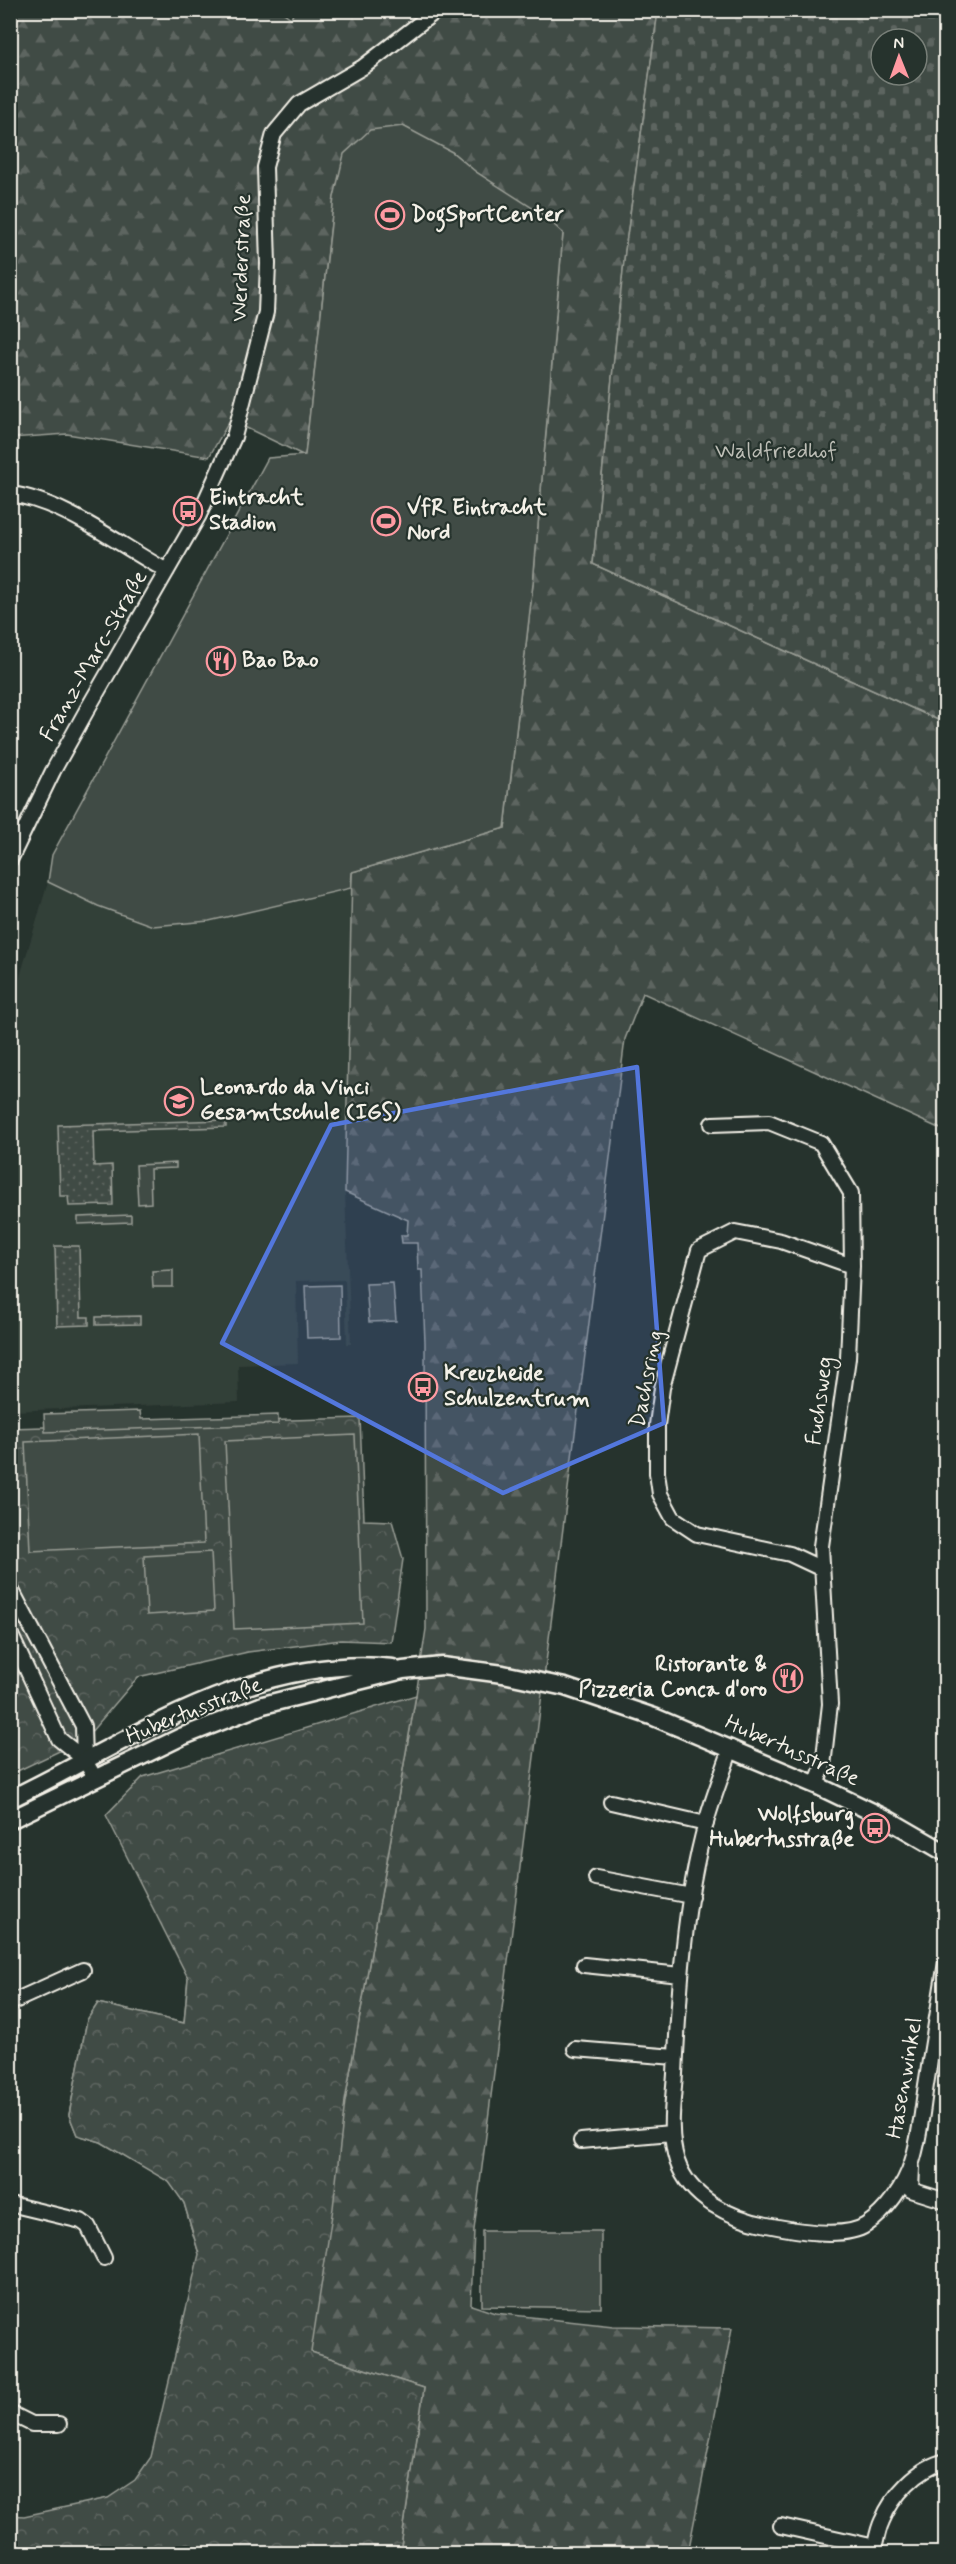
<svg xmlns="http://www.w3.org/2000/svg" width="956" height="2564" font-family="Mynerve,sans-serif">
<style>
.built{fill:#333f39}
.grass{fill:url(#grass-dots);stroke:#9a9e96;stroke-width:1.5}
.forest{fill:url(#forest-firs);stroke:#9a9e96;stroke-width:1.5}
.cemetery{fill:url(#cemetery-stones);stroke:#9a9e96;stroke-width:1.5;fill-rule:evenodd}
.park{fill:url(#park-crowns);stroke:#9a9e96;stroke-width:1.5}
.garden{fill:#414b45;stroke:#9a9e96;stroke-width:1.5}
.lines{fill:none;stroke-linecap:round;stroke-linejoin:round}
.minor-casing{stroke:#f4f1e8;stroke-width:18}
.tertiary-casing{stroke:#f4f1e8;stroke-width:21}
.minor{stroke:#26332d;stroke-width:14}
.tertiary{stroke:#26332d;stroke-width:16}
.marked{fill:#5377dc;fill-opacity:0.2;stroke:#5377dc;stroke-width:4.5;stroke-linejoin:round}
.labels{text-anchor:middle;dominant-baseline:central;stroke-width:4.5;stroke-linejoin:round;paint-order:stroke}
.poi-label{font-size:22px;font-weight:bold;fill:#f4f1e8;stroke:#26332d;text-anchor:start}
.street-label{font-size:22px;fill:#f4f1e8;stroke:#26332d}
.park-label{font-size:22px;fill:#bebfb7;stroke:#26332d}
</style>
<defs>
<pattern id="grass-dots" width="8" height="8" patternUnits="userSpaceOnUse" patternTransform="scale(1.5)"><rect width="8" height="8" fill="#414b45"/><path d="M2 2h.1M6 6h.1" fill="none" stroke="#5d6560" stroke-width="1.8" stroke-linecap="round"/></pattern>
<pattern id="forest-firs" width="22" height="20" patternUnits="userSpaceOnUse" patternTransform="scale(1.5)"><rect width="22" height="20" fill="#414b45"/><path d="M5 1l3.5 6h-7zM16 11l3.5 6h-7z" fill="#5d6560"/></pattern>
<pattern id="cemetery-stones" width="16" height="16" patternUnits="userSpaceOnUse" patternTransform="scale(1.5)"><rect width="16" height="16" fill="#414b45"/><path d="M2 7V4a2 2 0 0 1 4 0v3zM10 15v-3a2 2 0 0 1 4 0v3z" fill="#5d6560"/></pattern>
<pattern id="park-crowns" width="20" height="18" patternUnits="userSpaceOnUse" patternTransform="scale(1.5)"><rect width="20" height="18" fill="#414b45"/><path d="M2 6a3 3 0 1 1 6 0M12 15a3 3 0 1 1 6 0" fill="none" stroke="#5d6560"/></pattern>
</defs>
<rect width="100%" height="100%" fill="#26332d"/>
<filter id="ink" filterUnits="userSpaceOnUse"><feTurbulence type="fractalNoise" baseFrequency=".0167" numOctaves="2"/><feDisplacementMap in="SourceGraphic" scale="12" xChannelSelector="R" yChannelSelector="G"/><feConvolveMatrix kernelMatrix="1 2 1 2 8 2 1 2 1" color-interpolation-filters="sRGB"/></filter>
<g filter="url(#ink)">
<!-- built -->
<path class="built" d="M 48,882 L 98,906 L 209,921 L 351,888 L 345,1192 L 351,1344 L 347,1344 L 345,1280 L 296,1281 L 298,1363 L 238,1365 L 239,1402 L 11,1411 L 10,1010 Z"/>
<!-- grass -->
<path class="grass" d="M 226,1120 L 226,1127 L 93,1131 L 94,1166 L 112,1165 L 113,1205 L 69,1206 L 68,1196 L 60,1196 L 58,1125 Z
M 55,1246 L 79,1246 L 81,1317 L 89,1317 L 89,1325 L 57,1326 Z
M 140,1316 L 140,1324 L 96,1325 L 96,1317 Z"/>
<!-- forest -->
<path class="forest" d="M 280,10 L 291,18 L 295,10 L 658,11 L 625,251 L 593,564 L 945,723 L 945,1131 L 643,993 L 625,1039 L 474,2230 L 471,2305 L 495,2313 L 613,2326 L 732,2328 L 688,2553 L 400,2553 L 424,2388 L 311,2352 L 199,2254 L 184,2203 L 169,2181 L 101,2142 L 77,2135 L 69,2115 L 87,2020 L 98,2003 L 184,2023 L 188,1978 L 345,2101 L 416,1695 L 426,1629 L 425,1342 L 422,1270 L 418,1270 L 417,1243 L 402,1243 L 401,1235 L 407,1235 L 408,1220 L 345,1192 L 352,872 L 505,828 L 533,584 L 563,233 L 476,172 L 452,152 L 334,197 L 305,456 L 230,420 L 209,457 L 67,434 L 11,438 L 11,11 Z"/>
<!-- cemetery -->
<path class="cemetery" d="M 658,11 L 945,11 L 945,723 L 593,564 L 625,251 ZM 881,39 L 917,39 L 917,75 L 881,75 Z"/>
<!-- park -->
<path class="park" d="M 360,1418 L 364,1520 L 392,1521 L 403,1559 L 391,1642 L 341,1640 L 248,1652 L 138,1677 L 85,1739 L 11,1774 L 10,1428 Z
M 416,1695 L 345,2101 L 333,2208 L 311,2352 L 424,2388 L 400,2553 L 11,2553 L 11,2515 L 24,2516 L 108,2498 L 135,2480 L 151,2457 L 199,2254 L 184,2203 L 169,2182 L 101,2142 L 77,2135 L 69,2115 L 87,2020 L 98,2003 L 184,2023 L 188,1978 L 106,1815 L 143,1777 Z"/>
<!-- garden -->
<path class="garden" d="M 403,126 L 452,152 L 476,172 L 542,214 L 563,233 L 533,584 L 505,828 L 352,872 L 351,888 L 209,921 L 153,926 L 98,906 L 48,882 L 52,855 L 268,458 L 305,455 L 334,197 L 344,154 L 370,130 Z
M 176,1163 L 176,1168 L 150,1169 L 151,1203 L 138,1204 L 136,1165 Z
M 131,1215 L 131,1222 L 78,1224 L 78,1217 Z
M 173,1270 L 173,1287 L 153,1287 L 152,1271 Z
M 393,1283 L 396,1321 L 369,1322 L 366,1284 Z
M 340,1285 L 341,1337 L 307,1338 L 305,1286 Z
M 140,1411 L 141,1419 L 278,1415 L 278,1424 L 45,1432 L 44,1414 Z
M 199,1434 L 204,1543 L 30,1551 L 25,1442 Z
M 355,1435 L 363,1623 L 234,1629 L 225,1441 Z
M 211,1552 L 214,1611 L 147,1615 L 144,1556 Z
M 482,2231 L 601,2231 L 601,2308 L 482,2306 Z"/>
<g class="lines">
<!-- minor casing -->
<g class="minor-casing">
<path id="minor" d="M 10,494 C 64,501 119,545 167,571
M 10,860 L 53,771 L 88,708 L 199,515 L 234,437 L 266,312 L 268,264 L 265,167 L 274,134 L 299,104 L 363,67 L 437,10
M 712,1124 L 769,1122 L 821,1143 L 851,1193 L 852,1266 L 848,1358 L 821,1546 L 830,1704 L 823,1766 L 816,1785
M 822,1569 L 790,1554 L 697,1534 L 673,1518 L 660,1494 L 657,1473 L 657,1425 L 662,1388 L 699,1250 L 735,1232 L 781,1241 L 852,1266
M 10,1587 L 83,1726 L 84,1759
M 10,1633 L 59,1739 L 84,1759 L 95,1778
M 731,1748 C 723,1773 713,1797 706,1823 C 684,1902 679,1992 675,2074 C 673,2104 668,2132 677,2161 C 690,2199 730,2218 767,2225 C 792,2230 844,2240 866,2225 C 886,2212 905,2185 912,2162 C 920,2138 922,2111 926,2085 C 933,2044 939,2003 946,1962
M 611,1802 L 706,1824
M 596,1878 L 691,1896
M 584,1965 L 681,1975
M 10,2003 L 83,1970
M 575,2049 L 675,2057
M 581,2141 L 671,2133
M 912,2168 L 911,2190 L 946,2201
M 10,2204 L 81,2221 L 88,2226 L 104,2258
M 10,2413 L 32,2424 L 59,2424
M 781,2526 L 875,2547
M 873,2554 C 876,2543 877,2531 882,2521 C 892,2496 918,2467 946,2461"/>
</g>
<!-- tertiary casing -->
<g class="tertiary-casing">
<path id="tertiary" d="M 10,1799 C 130,1741 254,1653 393,1668
M 10,1820 L 181,1737 L 263,1705 L 403,1670 L 442,1666 L 503,1674 L 565,1687 L 654,1717 L 816,1785 L 889,1820 L 946,1853"/>
</g>
<!-- minor -->
<use href="#minor" class="minor"/>
<!-- tertiary -->
<use href="#tertiary" class="tertiary"/>
</g>
</g>
<!-- marked area -->
<path class="marked" d="M 637,1067 L 664,1423 L 503,1493 L 222,1343 L 331,1125 Z"/>
<!-- icons -->
<defs>
<g id="stadium-ring" transform="scale(1.5)"><circle r="9.5" fill="#26332d" stroke="#ff9aa2" stroke-width="1.5"/><path d="M0-5a6.5 5 0 1 0 0 10a6.5 5 0 1 0 0-10ZM-3.5-1.8h7v3.6h-7Z" fill="#ff9aa2"/></g>
<g id="bus-ring" transform="scale(1.5)"><circle r="9.5" fill="#26332d" stroke="#ff9aa2" stroke-width="1.5"/><path d="M-5-6H5V4H4V6H2V4H-2V6H-4V4H-5ZM-3.5-4V0h7V-4ZM-3.5 1.2v1.5H-2V1.2ZM2 1.2v1.5H3.5V1.2Z" fill="#ff9aa2"/></g>
<g id="restaurant-ring" transform="scale(1.5)"><circle r="9.5" fill="#26332d" stroke="#ff9aa2" stroke-width="1.5"/><path d="M-5-6h1v4h1v-4h1v4h1v-4h1v5L-1.5 .5V6h-2V.5L-5-1ZM5-6V6H3V1.5H1.5Q1.5-4 5-6Z" fill="#ff9aa2"/></g>
<g id="school-ring" transform="scale(1.5)"><circle r="9.5" fill="#26332d" stroke="#ff9aa2" stroke-width="1.5"/><path d="M0-5L7-2L0 1L-7-2ZM-4 1L0 2.5L4 1V4Q0 6-4 4Z" fill="#ff9aa2"/></g>
</defs>
<g fill-rule="evenodd">
<use href="#stadium-ring" x="390" y="215"/>
<use href="#bus-ring" x="188" y="511"/>
<use href="#stadium-ring" x="386" y="521"/>
<use href="#restaurant-ring" x="221" y="661"/>
<use href="#school-ring" x="179" y="1101"/>
<use href="#bus-ring" x="423" y="1387"/>
<use href="#restaurant-ring" x="788" y="1678"/>
<use href="#bus-ring" x="875" y="1828"/>
</g>
<g class="labels">
<!-- poi labels -->
<g class="poi-label">
<text x="411" y="215">DogSportCenter</text>
<text x="209" y="498">Eintracht<tspan x="209" dy="25">Stadion</tspan></text>
<text x="407" y="508">VfR Eintracht<tspan x="407" dy="25">Nord</tspan></text>
<text x="242" y="661">Bao Bao</text>
<text x="200" y="1088">Leonardo da Vinci<tspan x="200" dy="25">Gesamtschule (IGS)</tspan></text>
<text x="444" y="1374">Kreuzheide<tspan x="444" dy="25">Schulzentrum</tspan></text>
<text x="767" y="1665" text-anchor="end">Ristorante &amp;<tspan x="767" dy="25">Pizzeria Conca d'oro</tspan></text>
<text x="854" y="1815" text-anchor="end">Wolfsburg<tspan x="854" dy="25">Hubertusstraße</tspan></text>
</g>
<!-- street labels -->
<g class="street-label">
<text transform="translate(242 258) rotate(-88)">Werderstraße</text>
<text transform="translate(94 656) rotate(-60)">Franz-Marc-Straße</text>
<text transform="translate(647 1379) rotate(-79)">Dachsring</text>
<text transform="translate(820 1401) rotate(-82)">Fuchsweg</text>
<text transform="translate(194 1711) rotate(-22)">Hubertusstraße</text>
<text transform="translate(792 1751) rotate(24)">Hubertusstraße</text>
<text transform="translate(905 2078) rotate(-80)">Hasenwinkel</text>
</g>
<!-- park labels -->
<g class="park-label">
<text x="776" y="452">Waldfriedhof</text>
</g>
</g>
<!-- margin -->
<rect width="956" height="2564" fill="none" stroke="#26332d" stroke-width="36"/>
<rect x="18" y="18" width="920" height="2528" fill="none" stroke="#f4f1e8" stroke-width="2" filter="url(#ink)"/>
<!-- north arrow -->
<g transform="translate(899 57) rotate(359)"><circle r="28" fill="#26332d" stroke="#787f78" stroke-width="1.5"/>
<path d="M0-4.5L10 22L0 15L-10 22Z" fill="#ff9aa2"/>
<text y="-9" font-size="16" font-weight="bold" text-anchor="middle" fill="#f4f1e8">N</text>
</g>
</svg>
